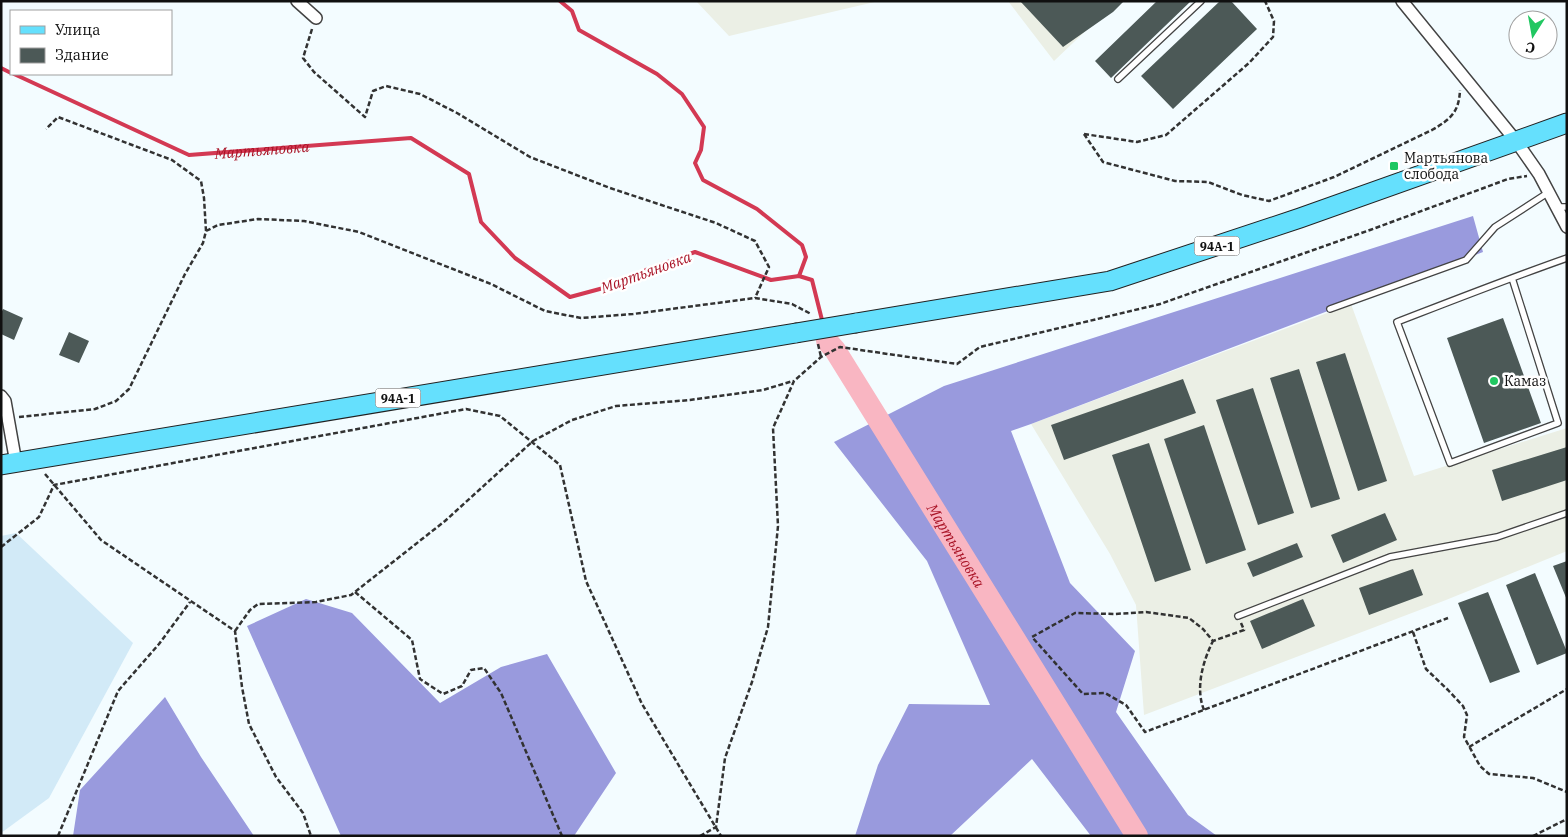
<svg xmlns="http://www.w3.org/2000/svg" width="1568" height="837" font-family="'IBM Plex Serif',serif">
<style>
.industrial{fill:#ebefe5}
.farmland{fill:#d2eaf7}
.forest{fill:#999add}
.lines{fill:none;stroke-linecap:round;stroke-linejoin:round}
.stream{stroke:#d33953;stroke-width:4}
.river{stroke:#f9b6c2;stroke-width:22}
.building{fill:#4c5957}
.service-casing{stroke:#434343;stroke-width:8}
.minor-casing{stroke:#434343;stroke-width:14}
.primary-casing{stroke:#212121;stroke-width:21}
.path{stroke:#323232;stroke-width:2.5;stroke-dasharray:5 2.5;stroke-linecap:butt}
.service{stroke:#fff;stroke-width:5.5}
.minor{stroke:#fff;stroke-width:11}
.primary{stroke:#65e0fd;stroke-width:19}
.primary-bridge-casing{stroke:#212121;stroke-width:21;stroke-linecap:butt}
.primary-bridge{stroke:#65e0fd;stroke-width:19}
.poi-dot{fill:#21c761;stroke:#fff;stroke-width:2}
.labels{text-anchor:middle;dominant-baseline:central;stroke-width:5;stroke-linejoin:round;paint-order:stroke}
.shield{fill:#fff;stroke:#585858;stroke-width:1}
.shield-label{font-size:12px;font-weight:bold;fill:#101010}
.poi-label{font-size:14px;fill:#101010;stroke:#fff;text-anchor:start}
.water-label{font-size:15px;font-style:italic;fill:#a91326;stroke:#fff}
</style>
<rect width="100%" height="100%" fill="#f3fcff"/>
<!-- industrial -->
<path class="industrial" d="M 696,1 L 879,1 L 729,36 Z
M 1008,1 L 1117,1 L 1054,61 Z
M 1351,304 L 1414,476 L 1567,428 L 1567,551 L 1446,600 L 1144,715 L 1136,605 L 1110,554 L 1031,424 Z"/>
<!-- farmland -->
<path class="farmland" d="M 16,533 L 133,643 L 49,798 L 1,833 L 1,536 Z"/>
<!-- forest -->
<path class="forest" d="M 1473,216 L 1483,252 L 1031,424 L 1011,431 L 1070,583 L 1135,651 L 1116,712 L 1188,815 L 1217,836 L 1091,836 L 1032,759 L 950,836 L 855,836 L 878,765 L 909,704 L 990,705 L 927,561 L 834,442 L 944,386 Z
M 306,599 L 352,613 L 440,703 L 501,667 L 547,654 L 616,773 L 574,836 L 341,836 L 247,626 Z
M 165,697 L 201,757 L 254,836 L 73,836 L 80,790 Z"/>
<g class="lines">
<!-- stream -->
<g class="stream">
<path d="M 560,1 L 572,11 L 579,30 L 657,74 L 682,94 L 704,127 L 701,150 L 695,163 L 703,180 L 757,209 L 802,245 L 806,257 L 799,276"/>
<path d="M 1,68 L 11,73"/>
<path id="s1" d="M 14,74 L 189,155 L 411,138 L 469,174 L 481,222 L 515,258 L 570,297 L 622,283 L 646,270 L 695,252 L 771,280 L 799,276 L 812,280 L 823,324"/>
</g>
<!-- river -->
<path class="river" id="s2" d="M 827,341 L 835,350 L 1137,836"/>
</g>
<!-- building -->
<path class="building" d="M 1020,1 L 1124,1 L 1113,12 L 1063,47 Z
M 1157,1 L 1191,1 L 1111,78 L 1095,61 Z
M 1220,1 L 1231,1 L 1257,29 L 1173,109 L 1141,76 Z
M 3,309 L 23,318 L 14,340 L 1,334 L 1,313 Z
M 1503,318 L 1541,423 L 1484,443 L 1447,338 Z
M 69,332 L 89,341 L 79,363 L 59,355 Z
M 1345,353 L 1387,481 L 1358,491 L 1316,362 Z
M 1299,369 L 1340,499 L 1311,508 L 1270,378 Z
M 1183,379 L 1196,413 L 1064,460 L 1051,425 Z
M 1253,388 L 1294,513 L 1258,525 L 1216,400 Z
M 1204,425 L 1246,550 L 1206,564 L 1164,439 Z
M 1149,443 L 1191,570 L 1155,582 L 1112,455 Z
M 1567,447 L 1567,480 L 1502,501 L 1492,470 Z
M 1385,513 L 1397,540 L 1343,563 L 1331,535 Z
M 1297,543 L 1303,557 L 1253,577 L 1247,563 Z
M 1567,561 L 1567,600 L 1553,566 Z
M 1413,569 L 1423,595 L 1369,615 L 1359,588 Z
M 1535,573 L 1567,652 L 1567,653 L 1537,665 L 1506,585 Z
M 1488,592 L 1520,672 L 1490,683 L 1458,603 Z
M 1303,599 L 1315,626 L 1262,649 L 1250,621 Z"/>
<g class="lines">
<!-- service casing -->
<g class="service-casing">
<path id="service" d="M 1118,79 L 1201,1
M 1556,207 L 1567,207
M 1512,278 L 1558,423 L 1450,463 L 1397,322 C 1454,300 1510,278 1567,258
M 1330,309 L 1466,260 L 1495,227 L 1549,192
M 1238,616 L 1390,557 L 1497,537 L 1567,513"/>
</g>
<!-- minor casing -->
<g class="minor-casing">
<path id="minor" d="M 297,1 L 316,18
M 1402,1 L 1516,141 L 1539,174 L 1567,227
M 1,396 L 5,401 L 16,463"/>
</g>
<!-- primary casing -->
<g class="primary-casing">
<path id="primary" d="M 856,323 L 1110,281 L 1300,218 L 1567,123
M 1,465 L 796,333"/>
</g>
<!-- path -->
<path class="path" d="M 312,29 L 303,58 L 314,72 L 365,117 L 373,91 L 386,86 L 420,94 L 457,113 L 530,157 L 610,188 L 716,223 L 755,241 L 769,267 L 755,298
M 1084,134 L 1103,162 L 1175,181 L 1208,182 L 1242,195 L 1269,201 L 1334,177 L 1432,130 C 1451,119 1459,112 1460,90
M 1084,134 L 1137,142 L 1166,135 L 1249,63 L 1273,37 L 1274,21 L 1265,1
M 206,231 L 218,225 L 258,219 L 304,221 L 359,232 L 491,284 L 545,311 L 581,318 L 633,314 L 755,298 L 792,304 L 811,314
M 818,344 L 821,357
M 19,417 L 95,409 L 116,401 L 129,389 L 185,274 L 203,243 L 206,231 L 204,198 L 201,181 L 172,160 L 58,117 L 46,129
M 45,474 L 101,540 L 235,631 L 242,687 L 249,724 L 276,777 L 303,813 L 311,836
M 1,547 L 39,517 L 54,485 L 466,409 L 500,416 L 560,465 L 586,581 L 642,704 L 721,836
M 355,592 L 412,640 L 420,679 L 443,694 L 462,686 L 471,670 L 484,668 L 501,693 L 562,836
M 1241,623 L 1244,630 L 1213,641 L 1203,629 L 1189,618 L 1146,612 L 1115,614 L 1075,613 L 1032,637 L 1083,694 L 1105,693 L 1126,705 L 1145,732 L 1448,618
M 235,631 L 250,610 L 258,604 L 316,602 L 351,595 L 445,521 L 533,441 L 572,420 L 616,406 L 690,400 L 763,390 L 793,381
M 1413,632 L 1426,669 L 1448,690 L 1463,706 L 1467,715 L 1464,737 L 1480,766 L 1489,774 L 1533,778 L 1567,792
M 1204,710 C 1195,688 1203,661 1213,641
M 1469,747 L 1567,689
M 58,836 L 118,691 L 159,644 L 190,602
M 700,836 L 716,827 L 725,758 L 752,682 L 768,627 L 778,526 L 773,428 L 794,381 L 821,357 L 840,347 L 957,364 L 980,347 L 1160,304 L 1370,230 L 1508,179 L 1527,176
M 1533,836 L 1567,819"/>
<!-- service -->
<use href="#service" class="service"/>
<!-- minor -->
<use href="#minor" class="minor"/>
<!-- primary -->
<use href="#primary" class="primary"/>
<!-- primary-bridge casing -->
<g class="primary-bridge-casing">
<path id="primary-bridge" d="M 796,333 L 856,323"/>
</g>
<!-- primary-bridge -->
<use href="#primary-bridge" class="primary-bridge"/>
</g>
<!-- markers -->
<g class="poi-dot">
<rect x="1389" y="161" width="10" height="10" rx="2.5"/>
<circle cx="1494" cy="381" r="5"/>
</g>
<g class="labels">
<!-- shield labels -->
<g class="shield">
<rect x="1194.5" y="236.5" width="45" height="19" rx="4"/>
<rect x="375.5" y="388.5" width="45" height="19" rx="4"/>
</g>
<g class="shield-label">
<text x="1217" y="246">94А-1</text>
<text x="398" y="398">94А-1</text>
</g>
<!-- poi labels -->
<g class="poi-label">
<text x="1404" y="158">Мартьянова<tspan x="1404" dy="16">слобода</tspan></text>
<text x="1504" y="381">Камаз</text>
</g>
<!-- water labels -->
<g class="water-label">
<text stroke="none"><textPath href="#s1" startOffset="266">Мартьяновка</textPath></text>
<text transform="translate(646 272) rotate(-20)">Мартьяновка</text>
<text stroke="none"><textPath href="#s2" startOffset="242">Мартьяновка</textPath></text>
</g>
</g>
<!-- border -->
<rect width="1568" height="837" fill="none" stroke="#101010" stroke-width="5"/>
<!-- legend -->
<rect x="10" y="10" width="162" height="65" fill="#ffffff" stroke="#9f9f9f"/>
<rect x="20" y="26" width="25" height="8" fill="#65e0fd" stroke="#9f9f9f"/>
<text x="55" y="35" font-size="15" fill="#101010">Улица</text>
<rect x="20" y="48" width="25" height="15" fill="#4c5957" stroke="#9f9f9f"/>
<text x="55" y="60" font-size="15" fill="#101010">Здание</text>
<!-- north arrow -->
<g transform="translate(1533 35) rotate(191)"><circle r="24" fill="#ffffff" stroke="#9f9f9f"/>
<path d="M0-4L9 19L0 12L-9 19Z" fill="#21c761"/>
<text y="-8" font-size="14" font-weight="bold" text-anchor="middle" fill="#101010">С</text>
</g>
</svg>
